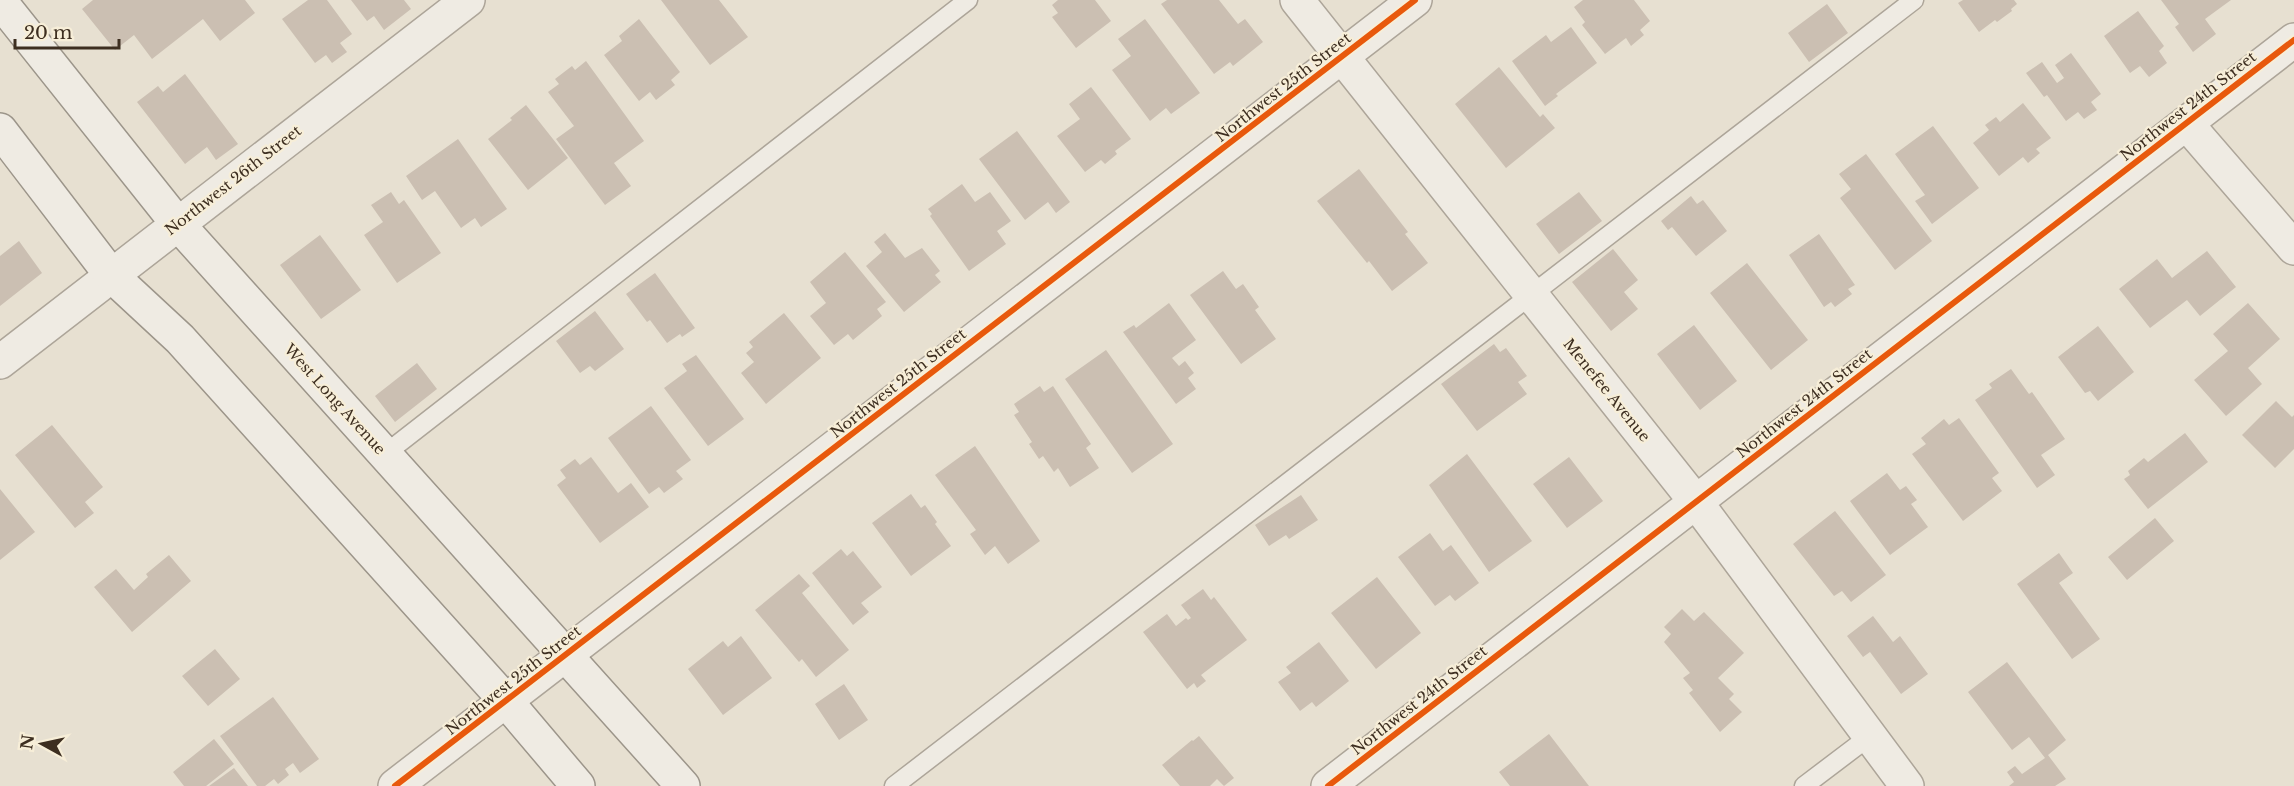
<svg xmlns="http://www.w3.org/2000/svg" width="2294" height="786" font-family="'Libre Baskerville',serif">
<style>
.building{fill:#cbbfb2}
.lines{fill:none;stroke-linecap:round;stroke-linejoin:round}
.lane-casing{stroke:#ada599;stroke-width:21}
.street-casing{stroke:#ada599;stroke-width:36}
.secondary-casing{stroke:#9c958a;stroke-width:36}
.lane{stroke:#efebe3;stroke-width:18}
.street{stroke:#efebe3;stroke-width:33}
.secondary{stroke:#efebe3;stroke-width:33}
.cycleway-casing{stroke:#f7eed8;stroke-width:10}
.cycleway{stroke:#e8590c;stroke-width:6}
.labels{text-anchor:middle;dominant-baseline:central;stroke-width:4.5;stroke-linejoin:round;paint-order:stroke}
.street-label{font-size:15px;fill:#3d2e20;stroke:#f7eed8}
</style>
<rect width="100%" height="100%" fill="#e7e0d1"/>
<!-- building -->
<path class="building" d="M 93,0 L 245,0 L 255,13 L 220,41 L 203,19 L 152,59 L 134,35 L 115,50 L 82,9 Z
M 308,0 L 327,0 L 352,34 L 340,43 L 347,52 L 332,63 L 326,55 L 315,63 L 282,19 Z
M 351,0 L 404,0 L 411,9 L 384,30 L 374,16 L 367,21 Z
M 661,0 L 719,0 L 748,37 L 710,65 Z
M 1058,0 L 1095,0 L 1111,21 L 1076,48 L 1052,17 L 1058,13 L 1052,5 Z
M 1167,0 L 1219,0 L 1238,24 L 1245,19 L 1263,42 L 1233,66 L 1230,62 L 1214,74 L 1161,4 Z
M 1583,0 L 1634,0 L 1650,21 L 1640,30 L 1644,35 L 1631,46 L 1626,38 L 1605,54 L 1582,25 L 1585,22 L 1574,7 Z
M 1963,0 L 2014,0 L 2017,4 L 2011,9 L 2012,11 L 1997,22 L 1995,20 L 1979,32 L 1958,3 Z
M 2161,0 L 2231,0 L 2205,19 L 2216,34 L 2193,52 L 2175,27 L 2179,24 Z
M 1827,4 L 1848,33 L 1809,62 L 1788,33 Z
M 2138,11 L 2164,46 L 2159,51 L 2167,63 L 2149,77 L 2140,66 L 2130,73 L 2104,36 Z
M 639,19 L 680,72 L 671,80 L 675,85 L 656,100 L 650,92 L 639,101 L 604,55 L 622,41 L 619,36 Z
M 1145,19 L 1200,93 L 1171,114 L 1166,108 L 1150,121 L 1112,70 L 1131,56 L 1118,39 Z
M 1571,27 L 1597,63 L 1556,94 L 1558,96 L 1545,106 L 1512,61 L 1546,35 L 1551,42 Z
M 2071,53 L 2101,94 L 2091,102 L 2097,110 L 2084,119 L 2078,112 L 2066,121 L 2047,95 L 2044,97 L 2026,73 L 2042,62 L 2057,83 L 2064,78 L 2055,65 Z
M 586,61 L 644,141 L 614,163 L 631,186 L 605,205 L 556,139 L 574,126 L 548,92 L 559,84 L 555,79 L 572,66 L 575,70 Z
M 1499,67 L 1540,117 L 1543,114 L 1555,128 L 1506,168 L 1455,104 Z
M 185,74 L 238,144 L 216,160 L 207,147 L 185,164 L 137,102 L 158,86 L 163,92 Z
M 1091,87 L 1131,139 L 1115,151 L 1117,154 L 1105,164 L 1101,160 L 1085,172 L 1057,136 L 1080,119 L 1069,104 Z
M 2023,103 L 2051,138 L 2036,149 L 2040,153 L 2028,163 L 2023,157 L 1999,176 L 1973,143 L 1989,130 L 1985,125 L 1996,117 L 2000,122 Z
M 526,105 L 568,158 L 528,190 L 488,139 L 512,120 L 510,118 Z
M 1933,126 L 1979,188 L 1932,224 L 1915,201 L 1925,195 L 1895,154 Z
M 1017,131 L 1070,202 L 1056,213 L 1048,202 L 1025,220 L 979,159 Z
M 458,139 L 507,209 L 481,227 L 475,218 L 461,228 L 435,191 L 422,200 L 406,176 Z
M 1866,154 L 1932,241 L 1895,270 L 1840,198 L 1851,189 L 1839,174 Z
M 1359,169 L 1408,232 L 1405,234 L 1428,263 L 1392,291 L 1369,261 L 1367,263 L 1317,201 Z
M 962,184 L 975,202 L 990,192 L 1011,221 L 997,231 L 1006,244 L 969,271 L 930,216 L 932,214 L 928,209 Z
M 391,192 L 399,204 L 404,200 L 441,253 L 397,283 L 364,235 L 383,222 L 371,205 Z
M 1579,192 L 1602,221 L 1559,254 L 1536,224 Z
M 1691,196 L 1697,204 L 1703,200 L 1727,231 L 1696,256 L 1672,227 L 1668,230 L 1661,221 Z
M 885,233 L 905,258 L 922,248 L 940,271 L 935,275 L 941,282 L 904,312 L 866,266 L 882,252 L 874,242 Z
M 1819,234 L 1855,285 L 1848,289 L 1852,294 L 1835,307 L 1831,302 L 1824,307 L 1789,255 Z
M 320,235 L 361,290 L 321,319 L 280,265 Z
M 19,241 L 42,273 L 0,306 L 0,256 Z
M 1613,249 L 1638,280 L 1624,292 L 1638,309 L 1611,331 L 1572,282 Z
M 2207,251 L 2236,287 L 2200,316 L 2187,300 L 2150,328 L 2119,289 L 2157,259 L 2172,278 Z
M 845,252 L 886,302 L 877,309 L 882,316 L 853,340 L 848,334 L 834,345 L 810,316 L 826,303 L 810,282 Z
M 1747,263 L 1808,340 L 1771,370 L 1710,293 Z
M 1223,271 L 1236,289 L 1243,284 L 1259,307 L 1255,310 L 1276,339 L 1241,364 L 1190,295 Z
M 655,273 L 695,328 L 682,337 L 680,334 L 667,343 L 650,320 L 647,322 L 626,294 Z
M 1169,303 L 1196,340 L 1172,358 L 1179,366 L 1185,361 L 1194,373 L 1188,378 L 1196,389 L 1176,404 L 1123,332 L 1134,325 L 1136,328 Z
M 2248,303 L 2280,339 L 2248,368 L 2262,384 L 2226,416 L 2194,380 L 2228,351 L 2213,334 Z
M 595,311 L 624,349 L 595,371 L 590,366 L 580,373 L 556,341 Z
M 784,313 L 821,358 L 766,404 L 741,373 L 754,362 L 746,353 L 753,347 L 749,342 Z
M 1694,325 L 1737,381 L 1700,410 L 1657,354 Z
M 2098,326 L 2134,372 L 2098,401 L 2090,391 L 2085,393 L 2058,357 Z
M 1494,344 L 1500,352 L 1506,348 L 1527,376 L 1518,382 L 1527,394 L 1477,431 L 1441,384 Z
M 1106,350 L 1173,444 L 1132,473 L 1065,379 Z
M 696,355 L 744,419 L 708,446 L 664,388 L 687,371 L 682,364 Z
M 417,363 L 437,389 L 395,422 L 375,396 Z
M 2011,369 L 2029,394 L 2032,392 L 2065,439 L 2041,455 L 2055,475 L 2037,488 L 1975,400 L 1992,388 L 1989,384 Z
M 1040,386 L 1044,392 L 1053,386 L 1091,444 L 1086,448 L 1099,468 L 1070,487 L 1058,468 L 1054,472 L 1043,456 L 1039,459 L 1029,444 L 1032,442 L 1014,415 L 1019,412 L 1014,404 Z
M 2276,401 L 2292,417 L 2294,415 L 2294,449 L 2275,468 L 2242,435 Z
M 651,406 L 691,460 L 676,471 L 683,479 L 664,493 L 659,487 L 649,494 L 608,438 Z
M 1959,418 L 1999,473 L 1992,478 L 2002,491 L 1963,521 L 1912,454 L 1926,444 L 1921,438 L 1944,419 L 1949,425 Z
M 52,425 L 103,487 L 85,502 L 94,513 L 75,528 L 15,455 Z
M 2185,433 L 2208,462 L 2148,509 L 2124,479 L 2130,475 L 2128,471 L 2144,458 L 2148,462 Z
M 975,446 L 1040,541 L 1008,564 L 995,546 L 985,555 L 970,534 L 976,530 L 935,475 Z
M 1467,454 L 1532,541 L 1489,572 L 1429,485 Z
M 591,457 L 618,493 L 631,483 L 649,507 L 600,543 L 557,485 L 566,478 L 560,470 L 575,459 L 580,465 Z
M 1569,457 L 1603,501 L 1567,528 L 1533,484 Z
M 1887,473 L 1900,490 L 1906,486 L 1917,500 L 1911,504 L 1928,527 L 1890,555 L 1850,501 Z
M 0,489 L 35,532 L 0,560 Z
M 911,494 L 921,508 L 925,505 L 937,522 L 935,524 L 951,546 L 911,576 L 872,523 Z
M 1301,495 L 1318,520 L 1289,539 L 1286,535 L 1269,546 L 1255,525 Z
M 1835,511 L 1886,575 L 1851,602 L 1842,591 L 1834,596 L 1793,544 Z
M 2155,518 L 2174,541 L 2127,580 L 2108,557 Z
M 1430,533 L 1443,551 L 1451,545 L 1479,583 L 1455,601 L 1450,595 L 1435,606 L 1398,557 Z
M 841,549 L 847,556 L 853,551 L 882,587 L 861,603 L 869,612 L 853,625 L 812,573 Z
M 2059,553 L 2073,573 L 2059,583 L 2100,639 L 2072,659 L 2017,584 Z
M 169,555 L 191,581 L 132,632 L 94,587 L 116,569 L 134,590 L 148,577 L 146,574 Z
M 799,574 L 810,586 L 802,593 L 849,650 L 816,677 L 802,659 L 799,662 L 755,610 Z
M 1377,577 L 1421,633 L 1376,669 L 1331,613 Z
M 1203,589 L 1211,600 L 1214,597 L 1247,640 L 1201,675 L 1206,681 L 1197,688 L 1194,683 L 1187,689 L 1143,632 L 1167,614 L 1176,626 L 1186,618 L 1188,620 L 1191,618 L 1181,605 Z
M 1682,609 L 1694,621 L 1704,612 L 1744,653 L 1718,678 L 1734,694 L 1729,699 L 1742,712 L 1720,732 L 1689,693 L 1693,690 L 1683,678 L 1690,673 L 1664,642 L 1671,634 L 1664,627 Z
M 1873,616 L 1893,642 L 1900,636 L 1928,674 L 1901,694 L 1870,652 L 1863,657 L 1847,636 Z
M 741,636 L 772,678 L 723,715 L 688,669 L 723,641 L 728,647 Z
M 1319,642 L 1349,681 L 1316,707 L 1312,702 L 1300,711 L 1278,682 L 1291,673 L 1286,667 Z
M 215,649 L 240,679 L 208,706 L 182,676 Z
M 2007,662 L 2066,740 L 2048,755 L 2066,779 L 2055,786 L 2009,786 L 2014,782 L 2007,772 L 2015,766 L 2022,774 L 2045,758 L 2029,737 L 2012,750 L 1968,692 Z
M 844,684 L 868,720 L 839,740 L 815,704 Z
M 273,697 L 319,759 L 300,773 L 293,763 L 285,769 L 289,775 L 278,784 L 274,779 L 265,786 L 257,786 L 220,736 Z
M 1549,734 L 1589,786 L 1510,786 L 1499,772 Z
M 1199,736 L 1234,778 L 1224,786 L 1217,779 L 1210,786 L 1180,786 L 1162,765 L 1192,740 L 1193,741 Z
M 214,739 L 234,764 L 206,786 L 184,786 L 173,772 Z
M 234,768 L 248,786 L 209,786 Z"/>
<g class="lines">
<!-- lane casing -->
<g class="lane-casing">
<path id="lane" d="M 385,454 L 968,0
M 894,786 L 1914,0
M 1804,786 L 1870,736"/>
</g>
<!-- street casing -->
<g class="street-casing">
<path id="street" d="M 1297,0 L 1696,502 L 1907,786
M 2186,123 L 2294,248
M 0,362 L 468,0
M 395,786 L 1415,0
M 1328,786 L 2294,40"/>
</g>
<!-- secondary casing -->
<g class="secondary-casing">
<path id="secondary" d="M 0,1 L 177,223 L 683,786
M 0,130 L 111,275 L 180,339 L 506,701 L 578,786"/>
</g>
<!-- lane -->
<use href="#lane" class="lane"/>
<!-- street -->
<use href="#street" class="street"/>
<!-- secondary -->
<use href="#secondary" class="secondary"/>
<!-- cycleway casing -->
<g class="cycleway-casing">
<path id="cycleway" d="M 395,786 L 1415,0
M 1328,786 L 2294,40"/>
</g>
<!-- cycleway -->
<use href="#cycleway" class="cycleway"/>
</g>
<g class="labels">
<!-- street labels -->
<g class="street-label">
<text transform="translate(1283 87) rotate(-38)">Northwest 25th Street</text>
<text transform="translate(2188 106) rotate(-38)">Northwest 24th Street</text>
<text transform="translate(233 180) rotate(-38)">Northwest 26th Street</text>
<text transform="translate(898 383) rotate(-38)">Northwest 25th Street</text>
<text transform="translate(1607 390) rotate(51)">Menefee Avenue</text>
<text transform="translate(335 399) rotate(48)">West Long Avenue</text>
<text transform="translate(1804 403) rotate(-38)">Northwest 24th Street</text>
<text transform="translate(513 680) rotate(-38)">Northwest 25th Street</text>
<text transform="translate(1419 700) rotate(-38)">Northwest 24th Street</text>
</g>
</g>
<!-- north arrow -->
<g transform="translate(42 744) rotate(278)" stroke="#f7eed8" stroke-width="4.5" paint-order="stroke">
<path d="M0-4.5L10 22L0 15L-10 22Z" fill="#3d2e20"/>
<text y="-9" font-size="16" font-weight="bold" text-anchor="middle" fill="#3d2e20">N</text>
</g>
<!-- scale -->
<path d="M15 39v9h104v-9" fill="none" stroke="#3d2e20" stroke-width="3"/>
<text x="24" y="39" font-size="18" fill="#3d2e20" stroke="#f7eed8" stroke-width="4.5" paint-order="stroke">20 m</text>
</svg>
